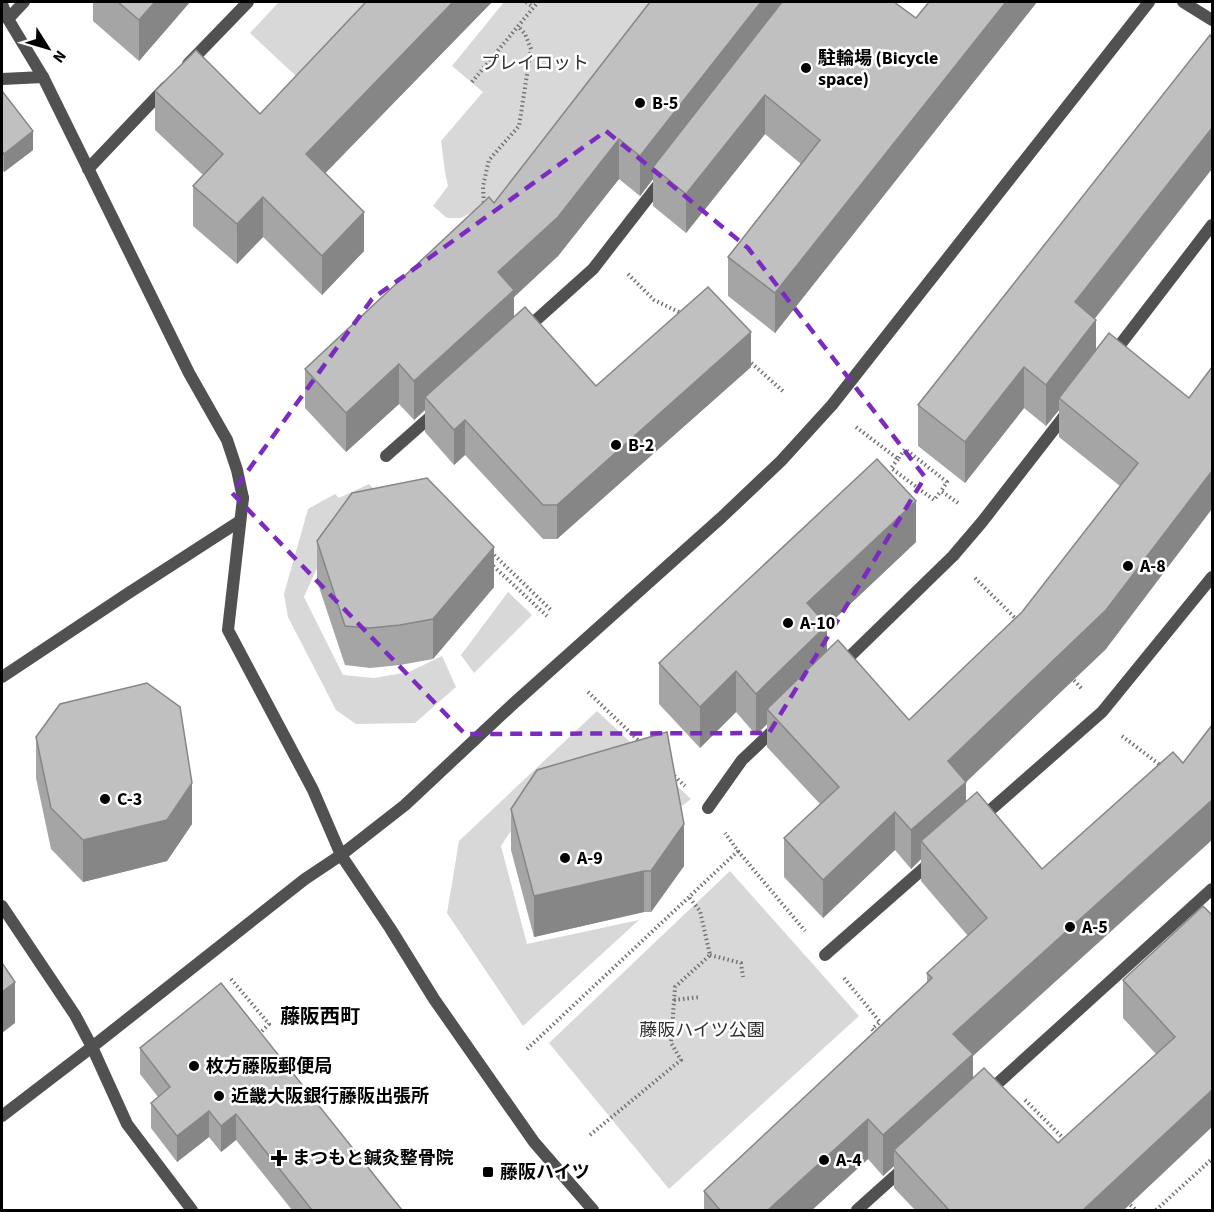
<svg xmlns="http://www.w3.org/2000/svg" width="1214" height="1212" font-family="'Source Sans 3','Noto Sans JP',sans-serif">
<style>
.green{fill:#d8d8d8}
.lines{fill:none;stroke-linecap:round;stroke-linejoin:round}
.path{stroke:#737373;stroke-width:4;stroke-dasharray:1.5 3;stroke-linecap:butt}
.service{stroke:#515151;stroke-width:12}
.minor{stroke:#515151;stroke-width:12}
.tertiary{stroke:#515151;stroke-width:12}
.wall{fill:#a5a5a5}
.shaded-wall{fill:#868686}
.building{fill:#c0c0c0;stroke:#868686;stroke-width:1.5}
.marked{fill:none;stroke:#7b2cbf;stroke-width:4.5;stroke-dasharray:12 8;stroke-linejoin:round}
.poi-dot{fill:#000;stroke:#fff;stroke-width:2}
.labels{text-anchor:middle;stroke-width:5;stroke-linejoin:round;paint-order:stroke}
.poi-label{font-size:18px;font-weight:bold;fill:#000;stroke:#fff;text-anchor:start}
.park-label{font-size:18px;fill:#2f2f2f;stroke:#fff}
.neighbourhood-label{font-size:20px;font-weight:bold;fill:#000;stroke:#fff}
</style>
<rect width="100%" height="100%" fill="#fff"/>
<g class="green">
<polygon points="279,2 371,2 297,77 250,33"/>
<polygon points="504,2 660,2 509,193 461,218 447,218 433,206 448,186 445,172 441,141 483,92 452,66"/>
<polygon points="369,484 374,489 316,570 304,597 343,675 374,678 409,672 442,656 456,687 415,723 356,724 336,710 288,617 284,594 308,509 335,494 339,498"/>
<polygon points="508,592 532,615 474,673 461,655"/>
<polygon points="597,711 691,799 682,806 638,775 530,802 501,846 527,944 639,920 523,1026 447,913 459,841"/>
<polygon points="730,871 859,1016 669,1189 549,1043"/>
</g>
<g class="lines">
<g class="path">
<polyline points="526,2 533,7"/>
<polyline points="472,82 538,2"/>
<polyline points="484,207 483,186 489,160 519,126 531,49 525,34 518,26"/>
<polyline points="628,274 654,300 681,313"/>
<polyline points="748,360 784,392"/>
<polyline points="856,427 898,459 905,449 947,482 941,491 958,503"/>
<polyline points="898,459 891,468 934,500 941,491"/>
<polyline points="491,552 552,611"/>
<polyline points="490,563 547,616"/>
<polyline points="975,578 1018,621"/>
<polyline points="1071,677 1082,689"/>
<polyline points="588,692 640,742"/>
<polyline points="1122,736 1164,768"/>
<polyline points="671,773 685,786"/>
<polyline points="738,851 805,931"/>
<polyline points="710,955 741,963 743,977"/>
<polyline points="844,978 880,1022 872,1029 876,1033"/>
<polyline points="231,979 269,1024 258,1035"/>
<polyline points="674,1000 700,997"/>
<polyline points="527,1049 738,851 725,833"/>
<polyline points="1025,1100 1066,1141"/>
<polyline points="590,1135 681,1060 671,1043 675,987 710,955 700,911 689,897"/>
<polyline points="1127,1202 1136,1210"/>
<polyline points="1156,1210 1212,1159"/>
</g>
<g class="service">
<polyline points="188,64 248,2"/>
<polyline points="88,169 166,87"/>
<polyline points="525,330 593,269 662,180"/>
<polyline points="1113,354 1212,225"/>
<polyline points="386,456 437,411"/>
<polyline points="841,665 953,556 982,522 1069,410"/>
<polyline points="708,808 742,760 779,725"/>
<polyline points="979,820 1102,712 1212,577"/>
<polyline points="825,955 932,861"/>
<polyline points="987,1093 1212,889"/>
<polyline points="857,1210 905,1167"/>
</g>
<g class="minor">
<polyline points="2,4 8,19 43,77 189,373 227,440 237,470 243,498"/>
<polyline points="8,19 24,2"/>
<polyline points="2,79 43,77"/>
<polyline points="2,677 127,594 240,521"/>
<polyline points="2,906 75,1015 92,1047 127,1124 192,1210"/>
</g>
<g class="tertiary">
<polyline points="1183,2 1212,20"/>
<polyline points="243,498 228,630 313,790 341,855 390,928 434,999 534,1142 593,1210"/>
<polyline points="2,1116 92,1047 305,879 341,855 405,805 513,704 722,517 781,461 832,405 1149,2"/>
</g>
</g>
<g class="wall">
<polygon points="93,2 190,2 139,61 93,21"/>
<polygon points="366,2 492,2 325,173 364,251 322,295 263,237 237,264 193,226 193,186 203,175 155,130 155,91 260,114"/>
<polygon points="650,2 916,18 929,2 1037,2 775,333 728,296 728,257 801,164 765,134 686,233 653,206 653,179 640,196 619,179 558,256 514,297 514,317 596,386 751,367 557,539 543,539 465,455 454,465 425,432 425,410 414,420 399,404 346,452 305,408 305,369 494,203"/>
<polygon points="2,91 33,150 4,172 2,169"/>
<polygon points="1095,318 1096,350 1189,398 1106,649 966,782 966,802 1042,869 973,1056 973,1079 1058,1143 1156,1054 1123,1018 1123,980 1212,915 1124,1210 915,1210 894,1188 894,1166 883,1176 868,1159 812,1210 704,1210 704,1191 927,982 927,973 968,936 921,881 921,859 911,869 895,850 823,918 784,877 784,838 820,804 767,747 767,724 756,735 736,712 700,748 659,704 659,663 916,542 827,626 827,651 909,720 1022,612 1120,486 1059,437 1059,410 1046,426 1024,408 965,483 918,446 918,405"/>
<polygon points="317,541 494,587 433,659 400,665 370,668 345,665 317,581"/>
<polygon points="36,737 192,824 167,861 83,882 51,849 36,778"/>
<polygon points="511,809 684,866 651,912 644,912 534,937 511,850"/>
<polygon points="140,1048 402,1210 292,1210 236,1140 221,1152 209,1137 177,1162 151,1128 151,1103 158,1097 140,1074"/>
</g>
<g class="shaded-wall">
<polygon points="155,2 190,2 139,61 139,20"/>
<polygon points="453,2 492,2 306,193 306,154"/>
<polygon points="761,2 792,2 653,167 653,179 640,196 640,156"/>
<polygon points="1006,2 1037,2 775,333 775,293"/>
<polygon points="765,95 765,134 686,233 686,194"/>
<polygon points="1212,128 1212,169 1075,344 1075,302"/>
<polygon points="33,131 33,150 4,172 4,154"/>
<polygon points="619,139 619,179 558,256 514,297 514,329 425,397 425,410 414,420 414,381 498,272"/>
<polygon points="263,197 263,237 237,264 237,224"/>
<polygon points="364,212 364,251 322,295 322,256"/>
<polygon points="1096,320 1096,361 1059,398 1059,410 1046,426 1046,385"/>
<polygon points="751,332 751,367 557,539 557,505"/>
<polygon points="399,364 399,404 346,452 346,413"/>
<polygon points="1024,367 1024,408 965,483 965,442"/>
<polygon points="465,420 465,455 454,465 454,430"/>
<polygon points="1212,471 1212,509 1106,649 965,783 966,782 966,820 921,841 921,859 911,869 911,830 948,761"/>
<polygon points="916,501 916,542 827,626 827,666 767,709 767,724 756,735 756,694 807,603"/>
<polygon points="494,547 494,587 433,659 433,619"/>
<polygon points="736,671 736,712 700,748 700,707"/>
<polygon points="192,783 192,824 167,861 83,882 83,840"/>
<polygon points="1212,800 1212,840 973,1056 973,1094 894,1150 894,1166 883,1176 883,1135 953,1034"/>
<polygon points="895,812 895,850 823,918 823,880"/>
<polygon points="684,824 684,866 651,912 651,871"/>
<polygon points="644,871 644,912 534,937 534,896"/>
<polygon points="15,982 15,1023 2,1033 2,992"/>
<polygon points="1212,1090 1212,1127 1124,1210 1083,1210"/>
<polygon points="209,1111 209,1137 177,1162 177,1136"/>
<polygon points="236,1114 236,1140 221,1152 221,1126"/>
<polygon points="868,1119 868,1159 812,1210 768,1210"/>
</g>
<g class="building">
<polygon points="118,2 155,2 139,20"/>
<polygon points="366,2 453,2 306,154 364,212 322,256 263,197 237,224 193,186 223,154 155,91 196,50 260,114"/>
<polygon points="650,2 761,2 640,156 619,139 558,217 498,272 514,290 414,381 399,364 346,413 305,369 489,197 494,203"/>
<polygon points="782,2 894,2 916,18 929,2 1006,2 775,293 728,257 820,140 765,95 686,194 653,167"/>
<polygon points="1210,35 1212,38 1212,128 1075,302 1096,320 1046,385 1024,367 965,442 918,405"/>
<polygon points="2,91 33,131 4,154 2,151"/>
<polygon points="708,287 751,332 557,505 543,505 465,420 454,430 425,397 525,307 596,386"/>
<polygon points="1109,333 1189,398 1212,367 1212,471 1106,610 948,761 966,782 911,830 895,812 823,880 784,838 839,787 767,709 838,640 909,720 1022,612 1138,463 1059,398"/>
<polygon points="877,459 916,501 807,603 827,625 756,694 736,671 700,707 659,663"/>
<polygon points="427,478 494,547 433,619 400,625 370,628 345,626 317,541 352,493"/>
<polygon points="147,683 180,707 192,783 167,820 83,840 51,808 36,737 60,704"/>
<polygon points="1212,725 1212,800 953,1034 973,1054 883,1135 868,1119 768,1210 720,1210 704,1191 932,978 927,973 987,918 921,841 977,792 1042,869 1173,752 1183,763"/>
<polygon points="667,732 684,824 651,871 644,871 534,896 511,809 537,770"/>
<polygon points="1203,906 1212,915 1212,1090 1083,1210 949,1210 894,1150 984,1068 1058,1143 1175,1037 1123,980"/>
<polygon points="2,963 15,982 2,992"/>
<polygon points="221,983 402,1210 312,1210 236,1114 221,1126 209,1111 177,1136 151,1103 170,1087 140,1048"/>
</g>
<path class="marked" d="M606,131L748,248L925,477L769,733L465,734L232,493L372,299Z"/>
<g class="poi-dot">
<circle cx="806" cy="68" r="6"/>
<circle cx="640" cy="103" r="6"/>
<circle cx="616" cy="445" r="6"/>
<circle cx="1128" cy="566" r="6"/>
<circle cx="788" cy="623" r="6"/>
<circle cx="105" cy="799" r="6"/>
<circle cx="565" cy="858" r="6"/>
<circle cx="1070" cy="927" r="6"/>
<circle cx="194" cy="1066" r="6"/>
<circle cx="219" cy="1096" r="6"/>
<path d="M276 1149h6v6h6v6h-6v6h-6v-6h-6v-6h6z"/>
<circle cx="824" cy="1160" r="6"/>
<rect x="482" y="1166" width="12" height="12" rx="3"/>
</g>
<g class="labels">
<g class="poi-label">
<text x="818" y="64">駐輪場 (Bicycle<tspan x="818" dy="21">space)</tspan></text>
<text x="652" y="109">B-5</text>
<text x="628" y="451">B-2</text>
<text x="1140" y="572">A-8</text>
<text x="800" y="629">A-10</text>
<text x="117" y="805">C-3</text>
<text x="577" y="864">A-9</text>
<text x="1082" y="933">A-5</text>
<text x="206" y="1072">枚方藤阪郵便局</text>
<text x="231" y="1102">近畿大阪銀行藤阪出張所</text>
<text x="292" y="1164">まつもと鍼灸整骨院</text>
<text x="836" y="1166">A-4</text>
<text x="500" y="1178">藤阪ハイツ</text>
</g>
<g class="park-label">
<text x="535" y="69">プレイロット</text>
<text x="702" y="1036">藤阪ハイツ公園</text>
</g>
<g class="neighbourhood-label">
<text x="320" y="1023">藤阪西町</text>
</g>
</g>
<rect width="1214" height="1212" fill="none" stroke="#000000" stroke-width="6"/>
<g transform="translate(48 48) rotate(127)" stroke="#ffffff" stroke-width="4.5" paint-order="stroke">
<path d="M0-4.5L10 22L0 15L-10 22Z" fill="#000000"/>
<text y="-9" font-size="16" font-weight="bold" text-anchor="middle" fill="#000000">N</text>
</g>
</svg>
